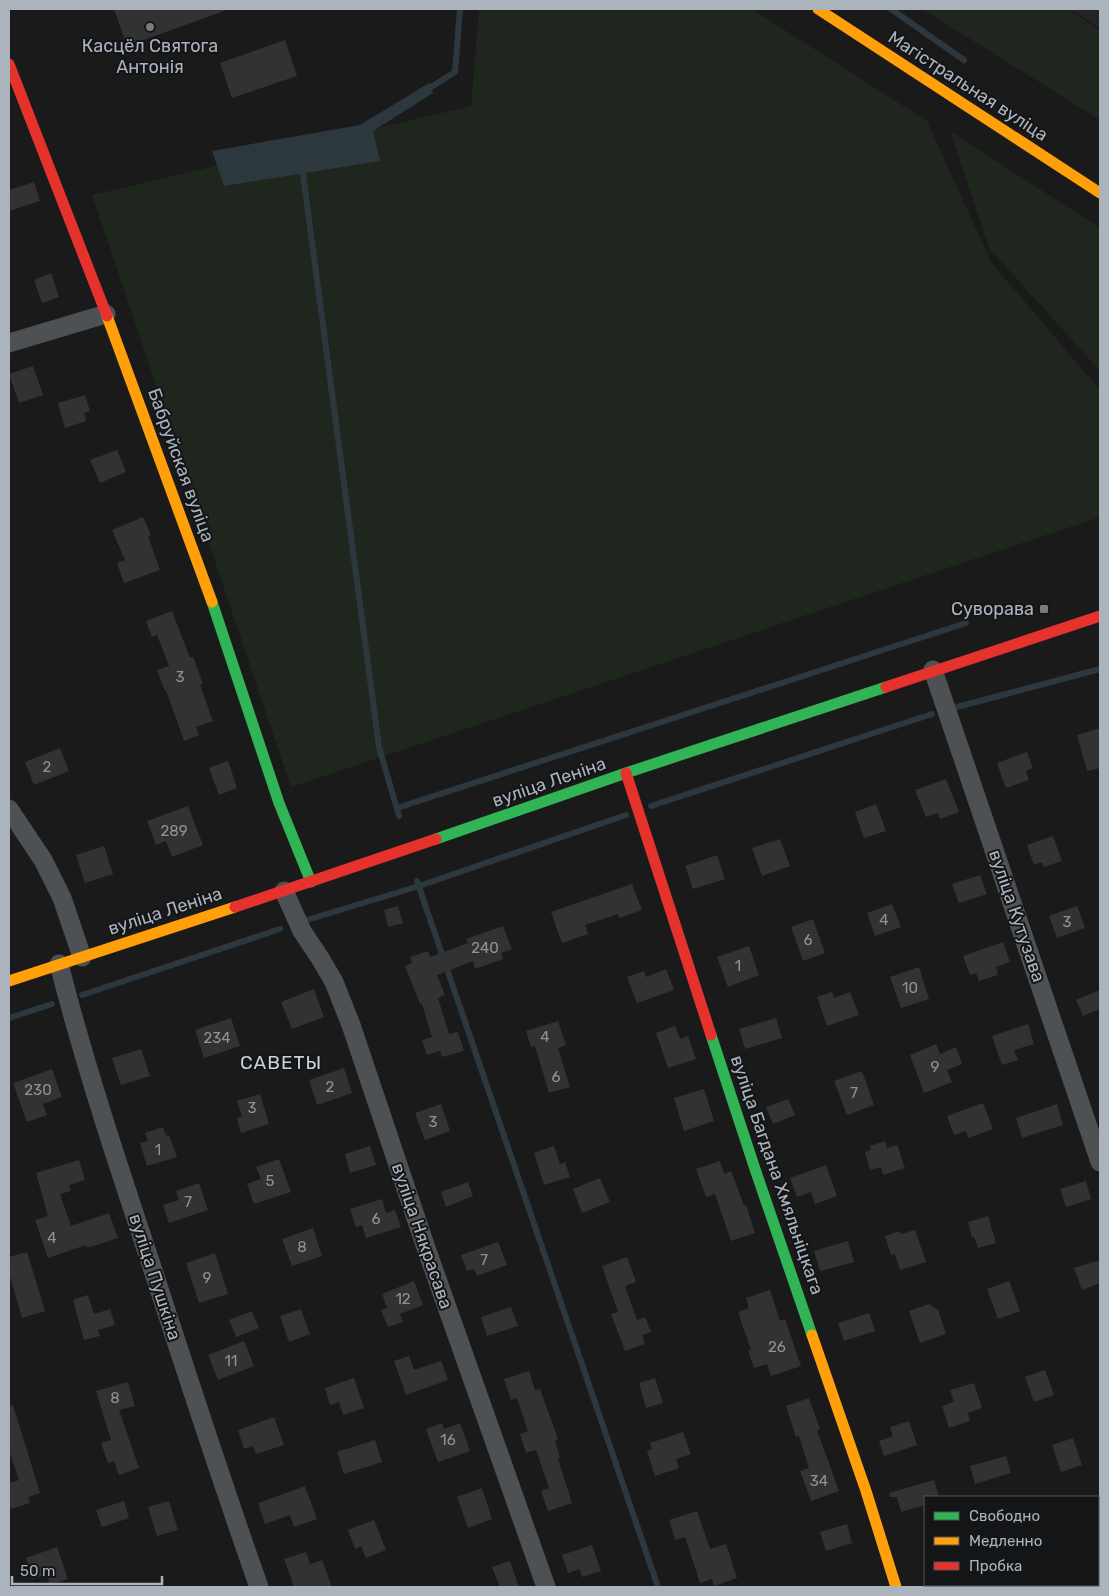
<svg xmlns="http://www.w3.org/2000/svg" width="1109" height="1596" font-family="Rubik,sans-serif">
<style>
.built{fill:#242427}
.green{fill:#1e261e}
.water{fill:#2c383e}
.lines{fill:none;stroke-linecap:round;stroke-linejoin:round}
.stream{stroke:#2c383e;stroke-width:6}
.building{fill:#323233}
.street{stroke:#4e5154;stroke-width:19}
.fast{stroke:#30b455;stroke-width:11}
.slow{stroke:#ff9f0a;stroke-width:11}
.jam{stroke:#e5322d;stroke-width:11}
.poi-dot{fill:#787d84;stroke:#141517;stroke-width:2}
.labels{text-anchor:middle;stroke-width:4;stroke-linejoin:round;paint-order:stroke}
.number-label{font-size:15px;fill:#8d939a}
.poi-label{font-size:18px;fill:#abb3bd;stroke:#141517}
.street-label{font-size:18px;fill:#abb3bd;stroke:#141517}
.neighbourhood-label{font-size:19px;letter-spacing:1px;fill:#ccd1d8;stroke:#141517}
</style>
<rect width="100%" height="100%" fill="#1a1a1b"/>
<polygon class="built" points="1070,9 1100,9 1100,28 1076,13"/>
<g class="green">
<polygon points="479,9 752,9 927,121 991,262 1100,390 1100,517 291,787 92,195 471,106"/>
<polygon points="922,9 1068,9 1100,30 1100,120"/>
<polygon points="950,131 1100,228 1100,371 989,248"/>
</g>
<polygon class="water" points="429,83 433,93 373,131 380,161 224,186 212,151 360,125"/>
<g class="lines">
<g class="stream">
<polyline points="891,9 964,60"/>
<polyline points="423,92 455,72 460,9"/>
<polyline points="302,167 379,747 399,816"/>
<polyline points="957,707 1100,669"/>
<polyline points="651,806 932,714"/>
<polyline points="397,808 966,623"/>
<polyline points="417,881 658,1587"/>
<polyline points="307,920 419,886 626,815"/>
<polyline points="82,995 280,929"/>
<polyline points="9,1018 52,1004"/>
</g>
</g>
<g class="building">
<polygon points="114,9 224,9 224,11 127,46"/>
<polygon points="285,40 297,76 232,98 220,63"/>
<polygon points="34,182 40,201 9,211 9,190"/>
<polygon points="51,273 59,297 42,303 34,280"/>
<polygon points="33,366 43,395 19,403 9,374"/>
<polygon points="85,395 90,411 84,413 86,421 65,428 58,403"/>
<polygon points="117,450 126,472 100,483 90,460"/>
<polygon points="143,517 151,535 148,536 160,570 124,583 117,563 125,560 112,530"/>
<polygon points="172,611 190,658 193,657 203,684 200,685 213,721 196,727 199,735 184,741 166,690 165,691 157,670 169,666 157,635 152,637 146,621"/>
<polygon points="1100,728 1100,768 1087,771 1077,735"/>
<polygon points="60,748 69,771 34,785 25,762"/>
<polygon points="1027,752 1033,768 1026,771 1029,780 1006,788 997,763"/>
<polygon points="228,761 237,788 219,795 209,768"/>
<polygon points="946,779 959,812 940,819 938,813 926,817 915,790"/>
<polygon points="876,804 886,831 864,838 855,812"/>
<polygon points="188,806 203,845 172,857 166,841 156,845 147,821"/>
<polygon points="1053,836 1062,861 1044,867 1042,862 1034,865 1027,845"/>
<polygon points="780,839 790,866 762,876 752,848"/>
<polygon points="104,846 113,874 85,883 76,855"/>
<polygon points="717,855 725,879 693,889 685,866"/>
<polygon points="980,875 987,894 959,903 952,884"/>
<polygon points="632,884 642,910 619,918 618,914 585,925 588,934 562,943 551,912"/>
<polygon points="892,904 901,927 875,936 867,913"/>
<polygon points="398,906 403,923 388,927 384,910"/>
<polygon points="1077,906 1085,928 1057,938 1049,916"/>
<polygon points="813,919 825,953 803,961 791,927"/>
<polygon points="503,926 512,949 501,953 503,959 475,969 473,961 437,975 445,995 438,998 449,1034 458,1032 464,1051 442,1057 440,1051 427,1055 422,1040 432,1037 422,1004 420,1004 405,966 412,963 410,957 428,951 430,957 468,943 466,939"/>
<polygon points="1003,942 1010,962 996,967 998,975 979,981 976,973 970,975 963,956"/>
<polygon points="749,946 759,975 728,987 717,957"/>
<polygon points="919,967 929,999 901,1008 890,977"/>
<polygon points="666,969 674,990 637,1003 627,977 644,971 646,977"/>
<polygon points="314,989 324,1017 292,1029 281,1002"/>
<polygon points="1100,990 1100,1009 1083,1016 1076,1000"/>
<polygon points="832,992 834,998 850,992 859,1015 827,1026 817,997"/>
<polygon points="231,1018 240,1046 204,1058 195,1030"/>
<polygon points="776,1018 782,1038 745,1049 739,1029"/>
<polygon points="558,1021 566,1045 558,1048 570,1087 549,1093 535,1046 531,1047 526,1031"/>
<polygon points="1028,1024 1034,1044 1014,1050 1018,1060 1002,1065 992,1036"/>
<polygon points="675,1026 680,1039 688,1036 696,1059 668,1068 656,1033"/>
<polygon points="936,1044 940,1054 956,1047 962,1064 947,1070 952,1082 924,1093 910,1055"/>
<polygon points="141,1049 150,1076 121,1085 112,1058"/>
<polygon points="344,1068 352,1093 317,1105 309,1080"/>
<polygon points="52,1069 62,1097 43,1104 47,1115 27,1122 13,1083"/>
<polygon points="862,1071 874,1105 847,1115 834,1081"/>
<polygon points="704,1089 714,1121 684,1131 674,1098"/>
<polygon points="260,1094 269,1124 241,1133 237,1118 242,1116 237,1101"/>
<polygon points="788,1099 795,1115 773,1124 766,1107"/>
<polygon points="983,1103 993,1129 968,1138 966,1131 954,1135 947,1116"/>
<polygon points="441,1104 450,1131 425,1140 415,1113"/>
<polygon points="1057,1104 1063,1125 1022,1138 1016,1118"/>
<polygon points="163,1127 166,1136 169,1135 177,1157 147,1166 140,1143 148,1141 145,1133"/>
<polygon points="885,1141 887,1148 897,1145 905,1168 883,1175 881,1167 870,1170 865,1152 871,1150 870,1146"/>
<polygon points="370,1146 376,1165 350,1173 345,1154"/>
<polygon points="554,1146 560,1164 565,1162 570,1177 544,1185 534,1153"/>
<polygon points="279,1159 291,1192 254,1204 247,1184 261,1179 256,1167"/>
<polygon points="79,1160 85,1180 69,1185 71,1191 60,1194 71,1226 109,1213 118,1238 87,1248 86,1245 48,1258 35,1220 48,1216 36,1173"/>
<polygon points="720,1161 724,1174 731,1171 744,1205 746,1205 755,1233 731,1241 715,1194 706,1197 696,1169"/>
<polygon points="826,1165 837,1196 815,1204 811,1192 797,1197 790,1178"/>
<polygon points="600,1178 610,1202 582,1213 573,1189"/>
<polygon points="1086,1181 1091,1199 1066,1207 1060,1189"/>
<polygon points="468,1182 473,1196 446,1207 441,1192"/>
<polygon points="199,1183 208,1210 169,1223 163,1205 179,1200 176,1191"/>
<polygon points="382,1199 386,1213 395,1210 401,1227 366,1238 362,1225 356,1227 350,1209"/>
<polygon points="988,1216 996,1243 978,1248 974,1237 972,1237 968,1222"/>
<polygon points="313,1228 322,1256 292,1266 282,1239"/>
<polygon points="915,1230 926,1262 900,1270 895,1254 891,1255 885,1236 900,1231 901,1234"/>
<polygon points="848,1241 854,1262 820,1271 814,1251"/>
<polygon points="498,1242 507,1265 477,1276 474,1269 467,1271 461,1255"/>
<polygon points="27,1252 45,1311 22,1318 9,1273 9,1257"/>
<polygon points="215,1253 228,1294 199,1303 186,1263"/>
<polygon points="627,1257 636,1282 625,1286 637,1320 645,1317 651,1332 642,1335 645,1344 625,1351 611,1314 618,1312 602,1266"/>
<polygon points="1100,1260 1100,1283 1082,1290 1074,1268"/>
<polygon points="414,1281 423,1305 400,1314 403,1322 388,1327 381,1310 387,1308 382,1294"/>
<polygon points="1009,1281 1020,1311 998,1319 987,1289"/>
<polygon points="770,1290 780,1321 785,1319 801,1366 771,1376 767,1364 754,1368 748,1350 751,1350 738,1312 749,1308 746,1298"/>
<polygon points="88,1295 94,1314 110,1309 115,1325 98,1330 100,1336 84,1340 73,1300"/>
<polygon points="929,1304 938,1310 946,1334 920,1343 909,1311"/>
<polygon points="511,1307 518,1326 487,1336 481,1317"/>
<polygon points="301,1309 310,1334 289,1342 280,1316"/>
<polygon points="252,1311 259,1328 236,1337 229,1320"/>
<polygon points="869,1313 875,1331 844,1341 838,1323"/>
<polygon points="244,1341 254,1366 218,1380 208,1355"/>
<polygon points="409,1356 414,1370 441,1361 448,1380 406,1395 394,1361"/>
<polygon points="1045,1370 1054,1395 1034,1402 1025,1377"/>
<polygon points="529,1371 535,1390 540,1389 558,1439 555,1441 560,1458 558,1459 572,1503 548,1511 541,1491 549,1488 536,1450 526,1453 520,1434 528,1431 517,1398 511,1400 504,1379"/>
<polygon points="354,1378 364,1408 343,1415 339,1402 330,1405 325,1388"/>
<polygon points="655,1378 663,1403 646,1408 639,1383"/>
<polygon points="128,1382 135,1406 119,1410 139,1468 119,1475 114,1461 108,1463 101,1443 111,1440 96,1391"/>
<polygon points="974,1383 982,1408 968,1413 970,1421 949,1428 942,1406 954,1402 950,1390"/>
<polygon points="809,1398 820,1429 817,1430 839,1491 811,1501 800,1471 809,1468 799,1436 796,1437 786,1406"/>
<polygon points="13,1405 40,1493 28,1497 30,1503 11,1509 9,1501 9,1483 19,1480 9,1450 9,1406"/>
<polygon points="274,1417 284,1445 256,1454 253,1446 244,1449 238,1430"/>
<polygon points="909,1421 917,1445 884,1456 879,1441 893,1436 890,1427"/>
<polygon points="442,1423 444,1429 460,1423 470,1451 438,1462 426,1429"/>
<polygon points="683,1432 691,1454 676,1459 679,1468 655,1476 647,1451 652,1449 650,1443"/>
<polygon points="1073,1438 1082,1465 1061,1472 1052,1445"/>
<polygon points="375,1440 382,1462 344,1474 337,1452"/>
<polygon points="1006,1456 1011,1473 975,1484 970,1466"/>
<polygon points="934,1480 939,1497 925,1497 925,1505 901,1512 897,1497 890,1497 889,1493"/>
<polygon points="305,1486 317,1519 294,1527 290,1515 265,1524 258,1503"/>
<polygon points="482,1488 492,1519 468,1528 457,1497"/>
<polygon points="124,1501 129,1518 102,1527 96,1510"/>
<polygon points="169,1501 178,1530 157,1536 148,1507"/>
<polygon points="697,1511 710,1549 726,1544 737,1578 714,1586 712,1579 700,1583 685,1537 675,1540 669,1520"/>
<polygon points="374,1520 386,1550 366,1558 361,1546 355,1549 348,1530"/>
<polygon points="847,1524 852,1543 826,1551 820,1532"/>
<polygon points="592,1545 601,1571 582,1577 580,1569 568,1573 562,1555"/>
<polygon points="57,1547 68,1579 50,1585 47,1574 32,1579 26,1558"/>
<polygon points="306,1552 310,1564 322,1560 332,1587 294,1587 284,1559"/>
<polygon points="510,1561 519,1587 500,1587 492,1567"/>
</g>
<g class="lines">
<g class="street">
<polyline points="9,343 106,314"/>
<polyline points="933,670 1100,1162"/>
<polyline points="9,809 43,860 62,898 82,957"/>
<polyline points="284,891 302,931 320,958 334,982 351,1025 425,1245 546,1587"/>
<path d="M59,964C85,1066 118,1165 151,1264C186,1372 221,1480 259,1587"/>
</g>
<g class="fast">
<polyline points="212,602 279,803 311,882"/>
<polyline points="436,839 626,773 886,687"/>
<polyline points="711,1035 755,1169 812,1335"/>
</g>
<g class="slow">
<polyline points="818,9 1100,193"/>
<polyline points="107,316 212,602"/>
<polyline points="9,981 235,907"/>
<polyline points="812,1335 866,1491 896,1587"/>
</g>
<g class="jam">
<polyline points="9,64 107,316"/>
<polyline points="886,687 1100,616"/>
<polyline points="626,773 711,1035"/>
<polyline points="235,907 436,839"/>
</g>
</g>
<g class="poi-dot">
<circle cx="150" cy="27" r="5"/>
<rect x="1039" y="604" width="10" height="10" rx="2.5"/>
</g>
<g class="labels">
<g class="number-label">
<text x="180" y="682">3</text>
<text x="47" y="772">2</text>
<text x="174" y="836">289</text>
<text x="884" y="925">4</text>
<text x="1067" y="927">3</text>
<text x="808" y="945">6</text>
<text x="485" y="953">240</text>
<text x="738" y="971">1</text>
<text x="910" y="993">10</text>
<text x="545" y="1042">4</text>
<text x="217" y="1043">234</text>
<text x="935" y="1072">9</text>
<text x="556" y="1082">6</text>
<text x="330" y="1092">2</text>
<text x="38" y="1095">230</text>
<text x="854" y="1098">7</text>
<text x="252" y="1113">3</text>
<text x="433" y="1127">3</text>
<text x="158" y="1155">1</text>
<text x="270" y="1186">5</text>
<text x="188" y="1207">7</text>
<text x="376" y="1224">6</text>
<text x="52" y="1243">4</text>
<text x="302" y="1252">8</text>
<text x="484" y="1265">7</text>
<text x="207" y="1283">9</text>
<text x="403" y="1304">12</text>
<text x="777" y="1352">26</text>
<text x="231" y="1366">11</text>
<text x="115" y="1403">8</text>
<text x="448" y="1445">16</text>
<text x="819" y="1486">34</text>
</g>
<g class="poi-label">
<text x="150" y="52">Касцёл Святога<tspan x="150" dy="21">Антонія</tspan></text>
<text x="1034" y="615" text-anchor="end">Суворава</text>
</g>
<g class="street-label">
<text transform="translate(968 86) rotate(33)" y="6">Магістральная вуліца</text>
<text transform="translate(181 465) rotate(70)" y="6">Бабруйская вуліца</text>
<text transform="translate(549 782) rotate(-19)" y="6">вуліца Леніна</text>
<text transform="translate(165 911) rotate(-18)" y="6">вуліца Леніна</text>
<text transform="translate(1017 916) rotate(71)" y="6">вуліца Кутузава</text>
<text transform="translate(777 1175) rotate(71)" y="6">вуліца Багдана Хмяльніцкага</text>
<text transform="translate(422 1236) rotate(71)" y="6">вуліца Някрасава</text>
<text transform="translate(155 1277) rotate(72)" y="6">вуліца Пушкіна</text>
</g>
<g class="neighbourhood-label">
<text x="281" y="1069">САВЕТЫ</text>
</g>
</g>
<rect width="1109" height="1596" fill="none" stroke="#abb3bd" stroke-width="20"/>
<rect x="924" y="1496" width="175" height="90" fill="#141517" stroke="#505459"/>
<rect x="934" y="1512" width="25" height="8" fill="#30b455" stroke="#505459"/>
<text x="969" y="1521" font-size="15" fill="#abb3bd">Свободно</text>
<rect x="934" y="1537" width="25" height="8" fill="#ff9f0a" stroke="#505459"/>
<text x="969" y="1546" font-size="15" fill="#abb3bd">Медленно</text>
<rect x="934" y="1562" width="25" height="8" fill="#e5322d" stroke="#505459"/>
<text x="969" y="1571" font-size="15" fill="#abb3bd">Пробка</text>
<path d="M12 1576v8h150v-8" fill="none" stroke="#abb3bd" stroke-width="2.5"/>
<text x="20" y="1576" font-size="15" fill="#abb3bd" stroke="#141517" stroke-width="4" paint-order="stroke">50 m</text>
</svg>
